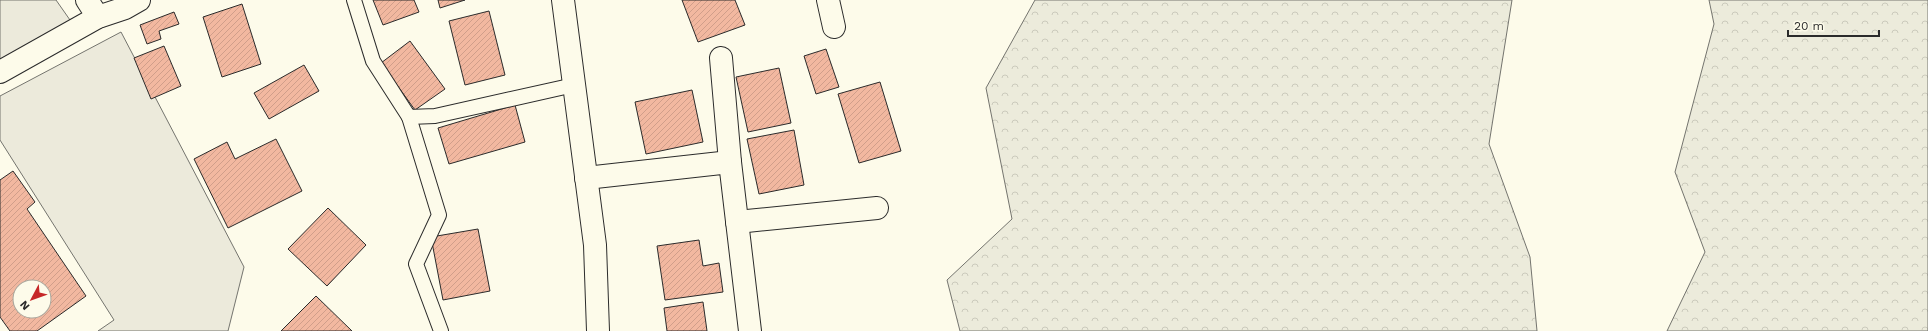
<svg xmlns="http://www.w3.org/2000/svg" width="1928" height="331" font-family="'Work Sans',sans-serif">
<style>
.forest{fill:url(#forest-crowns);stroke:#74746e}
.parking{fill:#eceadb;stroke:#74746e}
.building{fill:url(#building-hatch);stroke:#2b2b2b;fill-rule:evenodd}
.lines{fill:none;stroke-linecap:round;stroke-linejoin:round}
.service-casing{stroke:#2b2b2b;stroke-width:16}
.minor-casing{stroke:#2b2b2b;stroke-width:24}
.tertiary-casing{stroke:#2b2b2b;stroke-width:24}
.service{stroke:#fdfbea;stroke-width:14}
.minor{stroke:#fdfbea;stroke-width:22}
.tertiary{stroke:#fdfbea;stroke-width:22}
</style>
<defs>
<pattern id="forest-crowns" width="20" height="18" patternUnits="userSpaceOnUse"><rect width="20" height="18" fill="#ecebdb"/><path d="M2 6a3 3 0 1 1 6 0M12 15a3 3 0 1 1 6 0" fill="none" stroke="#cbcabc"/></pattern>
<pattern id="building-hatch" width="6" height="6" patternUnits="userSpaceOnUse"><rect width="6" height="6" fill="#f2b8a0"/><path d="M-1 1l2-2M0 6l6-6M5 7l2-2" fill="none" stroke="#d09e8a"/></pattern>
</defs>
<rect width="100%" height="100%" fill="#fdfbea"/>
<g class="forest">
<polygon points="1035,0 1512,0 1489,144 1530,257 1537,331 960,331 947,280 1012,219 986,88"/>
<polygon points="1709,0 1928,0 1928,331 1667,331 1705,252 1675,172 1714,24"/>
</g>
<g class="parking">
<polygon points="0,0 56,0 70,20 0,64"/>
<polygon points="121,32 244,267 228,331 98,331 114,320 0,140 0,96"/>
</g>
<g class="building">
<polygon points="373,0 414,0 419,12 383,25"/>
<polygon points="438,0 465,0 440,8"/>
<polygon points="682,0 735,0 745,25 698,42"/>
<polygon points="242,4 261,64 222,77 203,17"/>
<polygon points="489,11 505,75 465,85 449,21"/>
<polygon points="174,12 179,24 159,31 161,39 147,44 140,25"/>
<polygon points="410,41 445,89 415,110 381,63"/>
<polygon points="164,46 181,86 151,99 134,58"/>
<polygon points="826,49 839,87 816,94 804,56"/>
<polygon points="304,65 319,91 269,119 254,93"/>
<polygon points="779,68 791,123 748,132 736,77"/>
<polygon points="880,82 901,151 859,163 838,94"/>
<polygon points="692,90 703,142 646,154 635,102"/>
<polygon points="515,105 525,142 449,164 438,128"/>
<polygon points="794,130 804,185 759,194 747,139"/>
<polygon points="276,139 302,191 228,228 194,159 227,142 235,159"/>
<path d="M13,171L35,202L27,209L86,296L37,331H10L0,317V180ZM20,287H44V311H20Z"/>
<polygon points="328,208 366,245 327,286 288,249"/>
<polygon points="478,229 490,291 443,300 431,237"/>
<polygon points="699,240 703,266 719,263 723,292 665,300 657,246"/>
<polygon points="316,296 352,331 281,331"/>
<polygon points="703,302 707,331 667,331 664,308"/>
</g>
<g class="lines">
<defs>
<g id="service">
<polyline points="354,0 373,61 409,117 435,116 574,85"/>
<polyline points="409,117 439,215 416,264 441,331"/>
</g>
<g id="minor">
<polyline points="87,0 98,17"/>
<polyline points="828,0 834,27"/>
<polyline points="721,58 730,162"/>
<polyline points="0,72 98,17 125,8 139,0"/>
<polyline points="586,178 730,162 750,331"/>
<polyline points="737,222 877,208"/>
</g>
<polyline id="tertiary" points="563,0 595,245 598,331"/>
</defs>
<use href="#service" class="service-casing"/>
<use href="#minor" class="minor-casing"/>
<use href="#tertiary" class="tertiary-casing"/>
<use href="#service" class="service"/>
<use href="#minor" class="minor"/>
<use href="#tertiary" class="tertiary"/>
</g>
<g transform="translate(32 299) rotate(229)"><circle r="19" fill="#fdfbea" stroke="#a9a89e"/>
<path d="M0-3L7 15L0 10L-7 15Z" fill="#c62828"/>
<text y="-6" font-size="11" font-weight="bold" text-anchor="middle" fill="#2b2b2b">N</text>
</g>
<path d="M1788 30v6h91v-6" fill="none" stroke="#2b2b2b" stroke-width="2"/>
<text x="1794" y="30" font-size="12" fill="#2b2b2b" stroke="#fdfbea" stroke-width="3" paint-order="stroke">20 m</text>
</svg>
